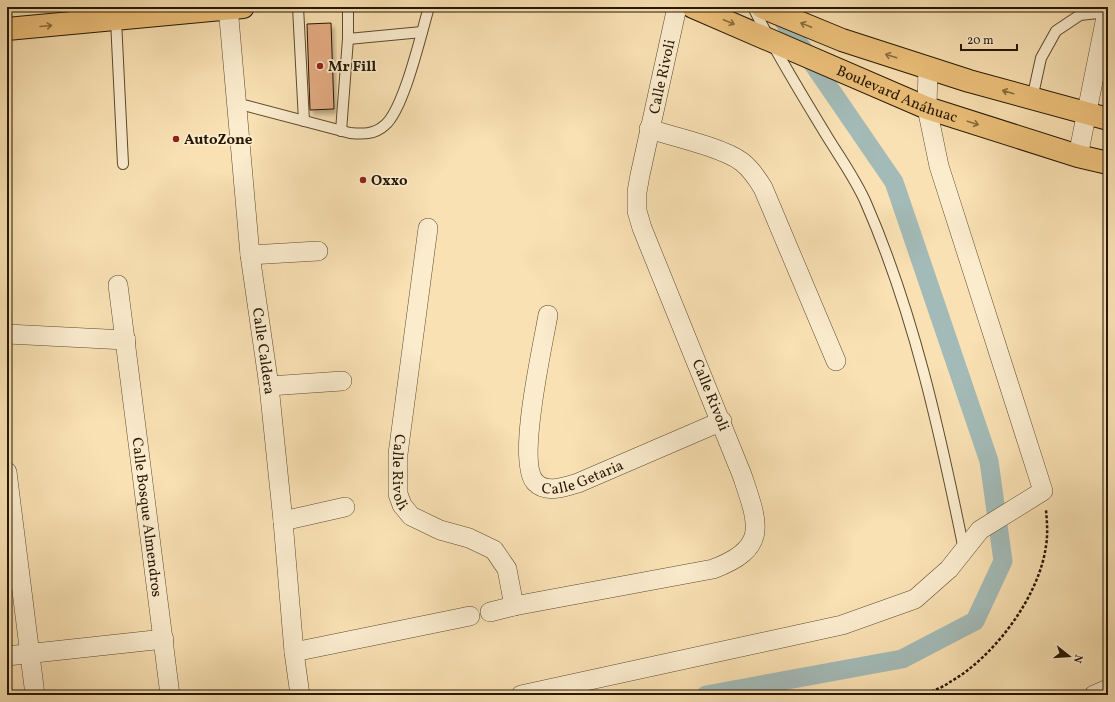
<svg xmlns="http://www.w3.org/2000/svg" width="1115" height="702" font-family="Vollkorn,serif">
<style>
.lines{fill:none;stroke-linecap:round;stroke-linejoin:round}
.canal{stroke:#a3bbb8;stroke-width:19}
.building{fill:#e5ac83;stroke:#261702;filter:url(#shadow)}
.lane-casing{stroke:#5b4a2e;stroke-width:12}
.street-casing{stroke:#5b4a2e;stroke-width:20}
.primary-casing{stroke:#261702;stroke-width:24}
.path{stroke:#261702;stroke-width:2.5;stroke-dasharray:3 2;stroke-linecap:butt}
.lane{stroke:#fbecce;stroke-width:10}
.street{stroke:#fbecce;stroke-width:19}
.primary{stroke:#ecc07a;stroke-width:22}
.oneway{stroke:#896c3e}
.poi-dot{fill:#8f2418;stroke:#fbecce;stroke-width:1.5}
.labels{text-anchor:middle;stroke-width:3.5;stroke-linejoin:round;paint-order:stroke}
.poi-label{font-size:15px;font-weight:bold;fill:#261702;stroke:#fbecce;text-anchor:start}
.street-label{font-size:15px;fill:#261702;stroke:#fbecce}
</style>
<defs>
<filter id="shadow"><feDropShadow dx="2.5" dy="4.5" stdDeviation="2" flood-color="#0004"/></filter>
</defs>
<rect width="100%" height="100%" fill="#f9e1b3"/>
<filter id="stains"><feTurbulence type="fractalNoise" baseFrequency=".005" numOctaves="4"/><feColorMatrix values="0 0 0 0 .2 0 0 0 0 .09 0 0 0 0 .02 0 0 0 .5 -.17"/></filter>
<radialGradient id="worn" r=".72"><stop offset=".6" stop-color="#630" stop-opacity="0"/><stop offset="1" stop-color="#630" stop-opacity=".3"/></radialGradient>
<g class="lines">
<polyline class="canal" points="706,695 902,659 975,621 1003,561 989,461 894,182 776,10"/>
</g>
<polygon class="building" points="331,23 334,109 310,110 307,24"/>
<g class="lines">
<defs>
<g id="lane">
<polyline points="298,7 304,121"/>
<path d="M753,7C775,52 802,95 828,138C841,159 856,180 866,203C914,313 940,433 964,550"/>
<polyline points="116,20 123,164"/>
<polyline points="348,39 422,32"/>
<polyline points="1032,99 1041,58 1056,31 1080,15 1107,12"/>
<path d="M236,103L350,133C362,134 374,135 385,125C404,109 421,34 429,7"/>
<polyline points="341,131 348,39 348,7"/>
</g>
<g id="street">
<path id="s1" d="M228,7L250,255L269,386L283,521L294,652L300,695"/>
<path d="M649,129C672,136 724,148 742,162C751,169 757,178 763,188L836,361"/>
<polyline points="1078,156 1108,7"/>
<path id="s2" d="M428,228L398,454V494L402,505L411,516L440,530L469,538L494,550L507,569L514,606"/>
<polyline points="250,255 318,251"/>
<path id="s3" d="M118,285L170,695"/>
<path id="s4" d="M548,315C543,345 516,461 535,482C546,494 565,487 578,483L722,421"/>
<polyline points="7,334 126,340"/>
<polyline points="269,386 342,381"/>
<polyline points="7,472 35,695"/>
<polyline points="283,521 345,507"/>
<path id="s5" d="M490,612L514,606L713,569C770,548 758,523 742,475L642,228L637,211V192L640,175L677,7"/>
<polyline points="294,652 470,616"/>
<polyline points="7,656 164,639"/>
<polyline points="521,695 842,625 915,599 949,569 980,530 1043,491 939,166 927,108 928,68"/>
<polyline points="1094,695 1108,689"/>
</g>
<g id="primary">
<path id="s6" d="M693,7L927,108L1078,156L1108,163"/>
<polyline points="762,7 842,40 969,81 1108,119"/>
<polyline points="7,29 243,7"/>
</g>
</defs>
<use href="#lane" class="lane-casing"/>
<use href="#street" class="street-casing"/>
<use href="#primary" class="primary-casing"/>
<path class="path" d="M922,695C932,691 942,688 950,682C994,657 1039,597 1046,546C1048,534 1047,522 1046,510"/>
<use href="#lane" class="lane"/>
<use href="#street" class="street"/>
<use href="#primary" class="primary"/>
</g>
<defs><path id="oneway-shaft" d="M-6 0H5M1.5-3L5.5 0L1.5 3" fill="none" stroke-width="1.6" stroke-linecap="round" stroke-linejoin="round"/></defs>
<g class="oneway">
<use href="#oneway-shaft" transform="translate(729 22) rotate(23)"/>
<use href="#oneway-shaft" transform="translate(806 25) rotate(-158)"/>
<use href="#oneway-shaft" transform="translate(46 26) rotate(-5)"/>
<use href="#oneway-shaft" transform="translate(891 56) rotate(-162)"/>
<use href="#oneway-shaft" transform="translate(1008 92) rotate(-164)"/>
<use href="#oneway-shaft" transform="translate(973 123) rotate(18)"/>
</g>
<g class="poi-dot">
<circle cx="320" cy="66" r="4"/>
<circle cx="176" cy="139" r="4"/>
<circle cx="363" cy="180" r="4"/>
</g>
<g class="labels">
<g class="poi-label">
<text x="328" y="71">Mr Fill</text>
<text x="184" y="144">AutoZone</text>
<text x="371" y="185">Oxxo</text>
</g>
<g class="street-label">
<text dy="5" stroke="none"><textPath href="#s5" startOffset="766">Calle Rivoli</textPath></text>
<text dy="5" stroke="none"><textPath href="#s6" startOffset="222">Boulevard Anáhuac</textPath></text>
<text dy="5" stroke="none"><textPath href="#s1" startOffset="346">Calle Caldera</textPath></text>
<text transform="translate(711 395) rotate(68)" y="5">Calle Rivoli</text>
<text dy="5" stroke="none"><textPath href="#s2" startOffset="246">Calle Rivoli</textPath></text>
<text dy="5" stroke="none"><textPath href="#s4" startOffset="221">Calle Getaria</textPath></text>
<text dy="5" stroke="none"><textPath href="#s3" startOffset="234">Calle Bosque Almendros</textPath></text>
</g>
</g>
<rect width="1115" height="702" fill="none" stroke="#f9e1b3" stroke-width="24"/>
<rect x="8" y="8" width="1099" height="686" fill="none" stroke="#261702" stroke-width="2"/>
<rect x="12" y="12" width="1091" height="678" fill="none" stroke="#261702"/>
<g transform="translate(1069 656) rotate(107)" stroke="#fbecce" stroke-width="3" paint-order="stroke">
<path d="M0-3L7 15L0 10L-7 15Z" fill="#261702"/>
<text y="-6" font-size="11" font-weight="bold" text-anchor="middle" fill="#261702">N</text>
</g>
<path d="M961 44v6h56v-6" fill="none" stroke="#261702" stroke-width="2"/>
<text x="967" y="44" font-size="12" fill="#261702" stroke="#fbecce" stroke-width="3" paint-order="stroke">20 m</text>
<rect width="100%" height="100%" filter="url(#stains)"/>
<rect width="100%" height="100%" fill="url(#worn)"/>
</svg>
